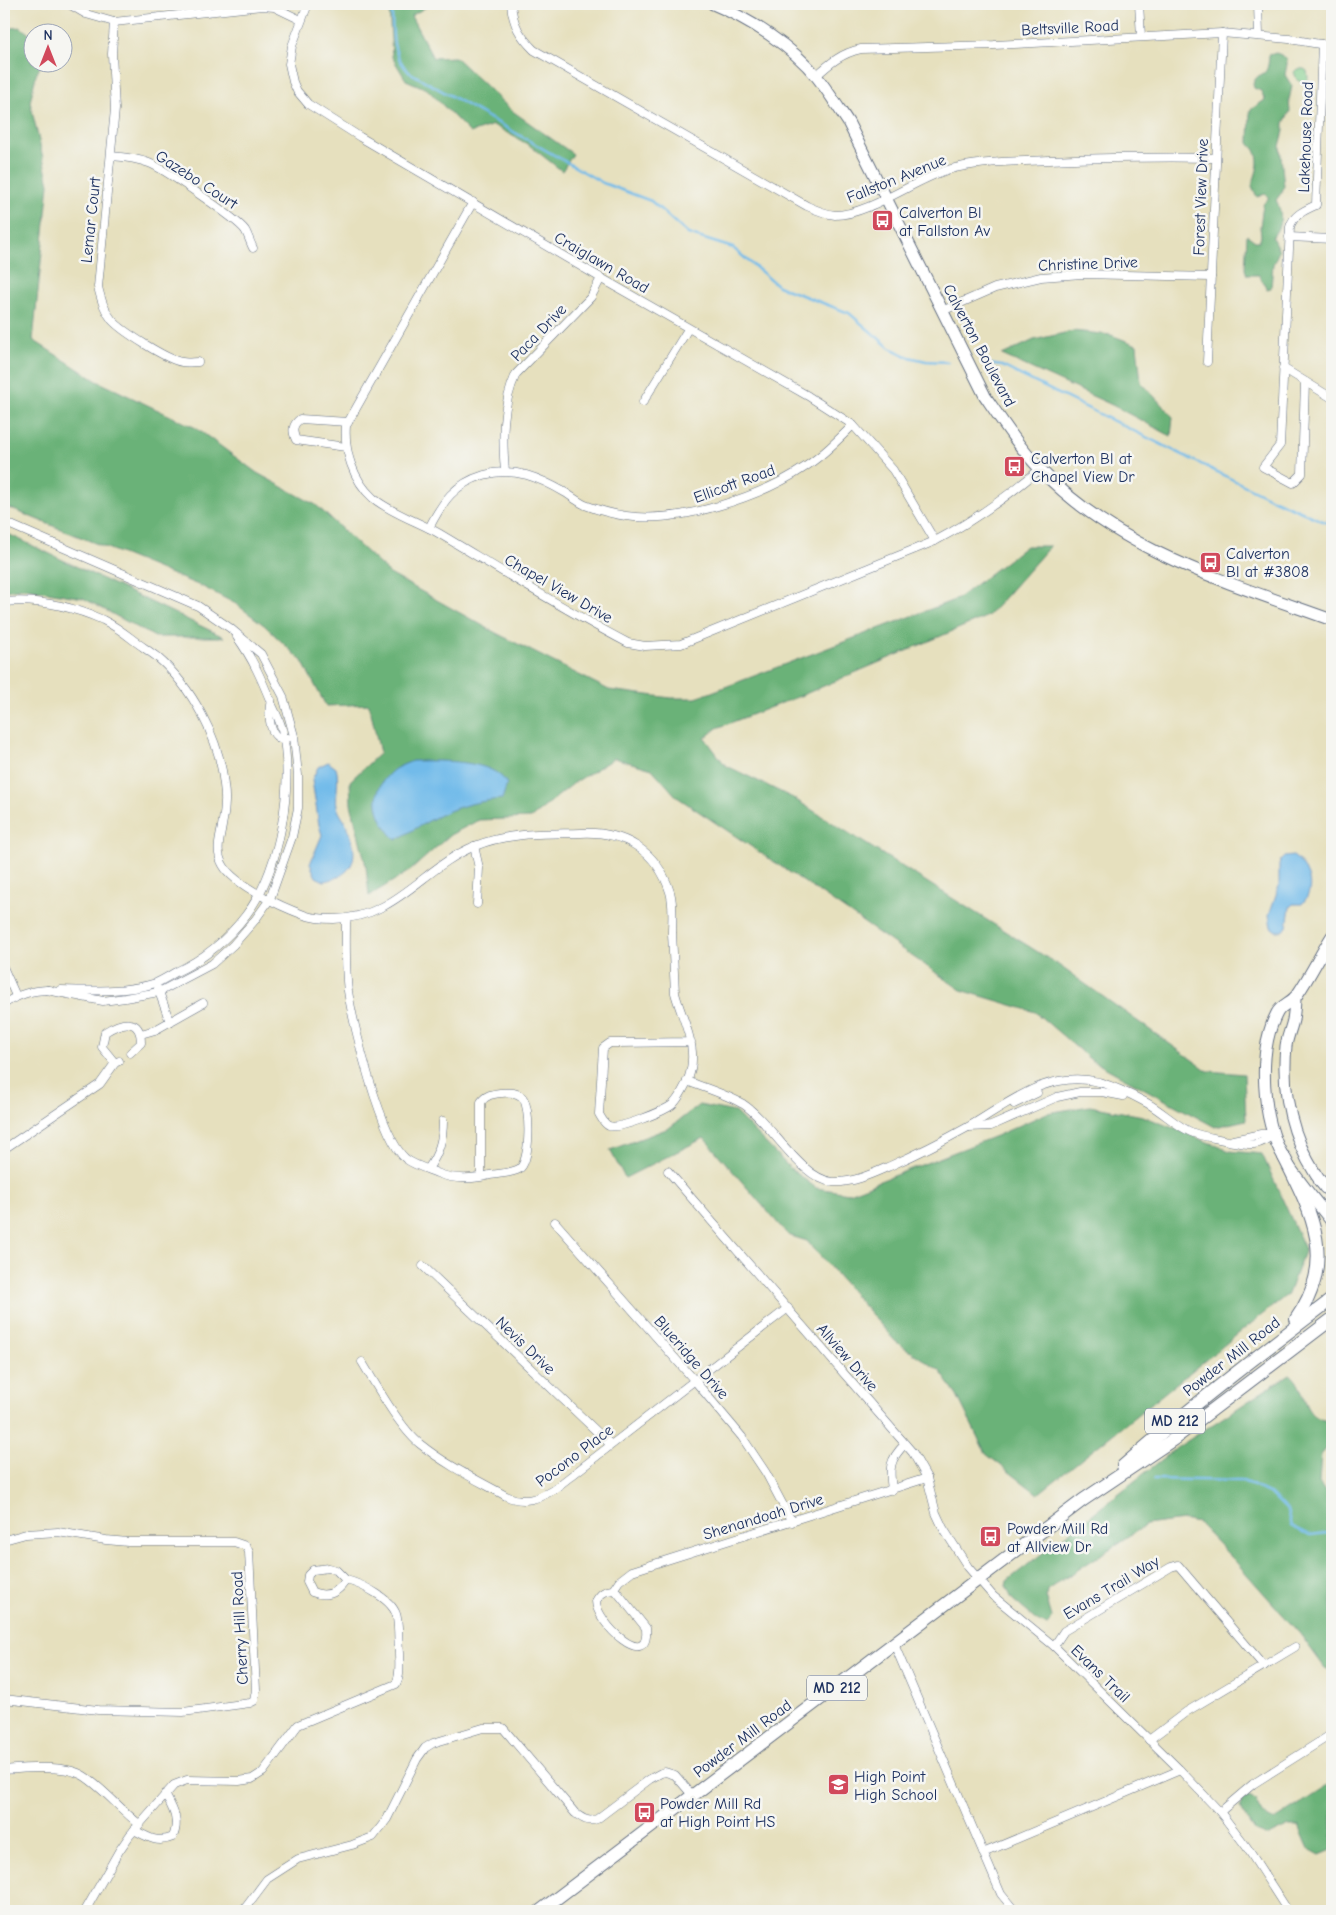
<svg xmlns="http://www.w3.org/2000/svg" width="1336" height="1915" font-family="'Comic Neue',sans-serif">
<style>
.green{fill:#83cf8d;stroke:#4f7f76}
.forest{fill:#6ab278;stroke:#42706b}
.water{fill:#72bbea;stroke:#4675a4}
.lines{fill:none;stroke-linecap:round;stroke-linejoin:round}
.stream{stroke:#72bbea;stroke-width:2.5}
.street-casing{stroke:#626d80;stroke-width:9}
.secondary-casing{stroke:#626d80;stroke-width:13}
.primary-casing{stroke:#626d80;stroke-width:14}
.street{stroke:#fff;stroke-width:8}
.secondary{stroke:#fff;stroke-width:11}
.primary{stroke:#fff;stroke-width:12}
.labels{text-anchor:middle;stroke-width:5;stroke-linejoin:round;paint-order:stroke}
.shield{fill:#f6f6f2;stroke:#5d6b8a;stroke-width:1}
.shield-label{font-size:15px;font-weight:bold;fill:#1b2f5e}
.street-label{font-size:16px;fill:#1b2f5e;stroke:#f6f6f2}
.poi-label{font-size:16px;fill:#1b2f5e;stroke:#f6f6f2;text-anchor:start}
</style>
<rect width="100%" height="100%" fill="#f6f6f2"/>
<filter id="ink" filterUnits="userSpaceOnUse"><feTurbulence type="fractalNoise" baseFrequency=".02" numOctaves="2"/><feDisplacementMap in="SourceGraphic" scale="10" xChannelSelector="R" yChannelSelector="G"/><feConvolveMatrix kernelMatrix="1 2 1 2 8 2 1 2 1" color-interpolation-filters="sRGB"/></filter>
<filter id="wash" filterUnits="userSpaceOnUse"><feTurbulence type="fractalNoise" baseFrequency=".0096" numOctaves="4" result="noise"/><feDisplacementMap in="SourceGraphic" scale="20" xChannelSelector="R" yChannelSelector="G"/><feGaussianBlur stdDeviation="1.12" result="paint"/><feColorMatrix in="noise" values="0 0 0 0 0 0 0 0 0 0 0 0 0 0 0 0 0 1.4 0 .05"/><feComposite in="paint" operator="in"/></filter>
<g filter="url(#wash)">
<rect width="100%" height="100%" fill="#e6e0be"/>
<polygon class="green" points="1297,69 1304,69 1307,71 1308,77 1307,82 1305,83 1297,80 1294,72"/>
<g class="forest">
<polygon points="389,4 431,4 411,16 433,58 455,57 511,110 573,154 562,171 529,145 493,125 470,133 427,89 406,80 392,57"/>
<polygon points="20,27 32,36 32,62 42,63 36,75 30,102 49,184 33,340 97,381 196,428 257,473 316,505 390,574 496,633 609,690 671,698 696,698 957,599 1026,546 1050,546 988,616 805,694 717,728 705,738 725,765 793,798 1057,964 1208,1071 1244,1074 1246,1120 1215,1127 1091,1060 1035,1012 961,990 825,896 677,797 652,769 614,758 574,783 531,818 479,820 450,835 411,870 369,896 366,866 351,804 350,781 380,753 369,704 326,706 302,661 264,625 236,604 203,587 4,506 4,29"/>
<path d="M1276,53C1291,58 1287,62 1285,75L1292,86L1289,100L1290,111L1284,123V131L1280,146L1284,186L1282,192L1276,200C1283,213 1282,226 1272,237L1279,251L1273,264L1271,288L1267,289L1259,275H1247L1245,269L1247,235L1255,241H1259L1261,236L1260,227L1263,204L1268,199V196L1265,194L1257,197L1252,186C1255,175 1262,163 1255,150C1253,147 1251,146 1249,143L1250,110L1265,100L1261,91L1254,88L1253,84C1259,68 1268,82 1269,55Z"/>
<polygon points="1073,331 1111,335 1137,345 1141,382 1173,417 1171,436 1112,405 1002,355 1034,340"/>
<polygon points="4,532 224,637 155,637 83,598 24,588 4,591"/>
<polygon points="699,1105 735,1112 790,1168 816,1188 849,1193 996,1136 1047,1113 1090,1106 1143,1116 1230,1151 1262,1154 1305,1249 1288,1294 1038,1494 986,1454 957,1395 940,1371 895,1341 807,1241 788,1235 704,1138 625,1178 610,1150 669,1128"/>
<path d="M1290,1374C1308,1387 1300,1421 1332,1421V1442L1321,1455L1319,1483L1329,1497L1332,1499V1671L1325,1668L1300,1634L1236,1562L1198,1523L1183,1520L1146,1525L1047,1590L1046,1597L1052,1617L1048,1625L1040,1623L1012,1599L1006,1586L1007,1581L1178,1447Z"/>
<path d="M1332,1783V1850L1320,1855L1309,1849L1299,1826H1289L1268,1836L1255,1831L1240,1808L1242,1800L1248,1797L1256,1800C1261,1810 1264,1820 1275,1820Z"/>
</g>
<g class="water">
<path d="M412,761C437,761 494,758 507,784L502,799C455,803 435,817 396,840C377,819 367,794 391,772C396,767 406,764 412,761Z"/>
<path d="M328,762L336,768C340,781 335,794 337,806C339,815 346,821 349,830C359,857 355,875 324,881L316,877L310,864L322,835L319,825L312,780L318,767Z"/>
<path d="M1293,856C1308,867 1317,888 1302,904H1293L1290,907L1287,927L1282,931H1276L1271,927L1269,915L1279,886V866L1280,861L1284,857Z"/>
</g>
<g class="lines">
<g class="stream">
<path d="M392,4C393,30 389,52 409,72L603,183L651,201L688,234L733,248L778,286L849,313L890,348L909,357L926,361L948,362"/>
<polyline points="988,364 1002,366 1272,499 1332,525"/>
<polyline points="1154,1479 1243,1481 1271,1494 1287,1510 1291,1526 1310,1535 1327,1533 1332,1536"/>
</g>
</g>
</g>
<g filter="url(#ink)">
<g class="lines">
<defs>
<g id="street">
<polyline points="69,4 86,14 114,22 262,6 274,7 301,20"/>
<polyline points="308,4 292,46 289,64 293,82 297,91 308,104 360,137 601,278 808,396 853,425 893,470 935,541"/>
<path d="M511,4C513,25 520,36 534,50L807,206C816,210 825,214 835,215C868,215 914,180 947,170C979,161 1015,162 1049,160C1104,158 1159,157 1215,158"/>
<polyline points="1139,4 1141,36"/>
<polyline points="1258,4 1259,35"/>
<polyline points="731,12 736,4"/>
<path d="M114,22L112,54L115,109L98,287C101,299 104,310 112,320C122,331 167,360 182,362C187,363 193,362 198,362"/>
<path d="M816,76C830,63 842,53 861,49L994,45L1222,33L1289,39L1332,46"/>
<path d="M111,156C124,157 136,158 149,163C163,168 237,219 245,230C248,235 250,242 253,248"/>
<path d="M473,202L346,426C344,451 353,480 373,498C391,513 419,522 440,534C502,571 563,609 628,643L645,646L681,644L935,541C973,521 1007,497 1040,469"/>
<polyline points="1289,237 1332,239"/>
<polyline points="942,311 995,288 1041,277 1082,274 1211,277"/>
<polyline points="1207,362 1222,33"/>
<polyline points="1283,368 1332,398"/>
<path d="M1305,382L1302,474L1293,483L1263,467L1280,445L1290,227C1293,215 1305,210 1316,205L1322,44"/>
<polyline points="643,402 688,329"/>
<path d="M346,447L296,440C292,431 292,425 300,419L348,422"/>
<path d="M505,471C502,437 502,405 516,374L591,297L601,278"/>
<polyline points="4,522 198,606 230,628 261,654 283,696 294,736 298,775 298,808 292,837 270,899 255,920 233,945 212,964 159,992 125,998 103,1001 47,990"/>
<path d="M429,528C443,501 454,484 484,475C514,466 540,478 566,493C572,497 579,502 585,505C598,510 612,514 626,516C679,524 761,497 805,467C823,455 838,440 853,425"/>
<path d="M4,602C38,599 71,606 103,620C113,625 123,632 132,639C140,645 149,651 157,657C192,687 220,739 224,785C226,798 225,813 222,826C220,840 215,851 223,865C234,885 282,907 304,915C312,918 325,919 334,919C397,918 423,867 475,846C509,832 545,834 581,833C623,831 657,850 670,892C674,905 672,920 672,933C673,953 674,973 675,993C683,1023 701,1049 687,1082C684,1088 678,1100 673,1104C665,1111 618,1130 609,1126C604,1124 602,1119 599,1114L603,1048L610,1043H618L691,1042"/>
<path d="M271,700C268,712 268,744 288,738"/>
<polyline points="474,846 479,868 477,904"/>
<path d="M346,919C346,943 345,967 348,991C353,1025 381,1139 406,1159C414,1165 427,1169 437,1173C453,1180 473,1179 490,1175C498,1174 512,1173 519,1169C531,1162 531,1105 522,1097C515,1091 508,1093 500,1093C492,1094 486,1095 481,1102V1177"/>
<polyline points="4,969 16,996"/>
<polyline points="158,989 170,1022"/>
<path d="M61,990C90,991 128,992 156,983C163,980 169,976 176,972C204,959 227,940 246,915C281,869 294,785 282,729C280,721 276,713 272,705C262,680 253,659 237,637"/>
<path d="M4,1004C18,994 32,990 50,990"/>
<polyline points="141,1034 155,1030 203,1003"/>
<path d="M119,1061L115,1063L102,1047L105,1032C121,1022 141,1016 141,1043L130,1053"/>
<path d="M687,1081C705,1088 726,1094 743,1104C771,1122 800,1179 833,1182C853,1183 872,1174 890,1166C917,1154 943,1141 968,1127C1009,1103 1048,1069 1099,1082C1113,1086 1134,1096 1147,1103C1163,1112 1175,1125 1191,1132C1203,1137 1216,1138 1228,1141C1249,1144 1256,1149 1274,1134"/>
<polyline points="1014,1104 1037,1093"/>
<polyline points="969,1127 991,1126 1057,1097 1080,1092 1102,1092 1123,1096"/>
<polyline points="1233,1140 1261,1134 1274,1134"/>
<polyline points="4,1149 100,1084 115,1063"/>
<path d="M428,1169C439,1153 443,1140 443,1121"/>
<polyline points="668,1171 913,1453 927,1478 936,1513 943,1528 968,1567 993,1596 1054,1646 1180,1770 1220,1812 1246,1846 1288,1911"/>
<polyline points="555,1222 695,1381 742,1437 766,1473 792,1522"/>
<polyline points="423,1266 610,1444"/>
<path d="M362,1362C376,1385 400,1428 420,1444C446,1465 477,1480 506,1496C524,1504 538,1499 553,1490L788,1308"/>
<path d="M892,1490C889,1468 889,1460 905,1444"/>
<polyline points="4,1540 26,1534 58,1532 106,1540 128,1542 234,1542 246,1546 249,1552 256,1690 254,1701 250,1703 183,1712 98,1710 4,1699"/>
<path d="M328,1568L336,1570L346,1580C338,1593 327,1598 312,1592L307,1582L308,1575L313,1570Z"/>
<polyline points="613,1590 619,1581 632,1571 927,1478"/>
<path d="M613,1590L617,1592L646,1628C650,1673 596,1623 596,1601C601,1593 604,1591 613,1590Z"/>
<polyline points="894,1644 1001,1894 1015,1911"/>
<polyline points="1054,1646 1064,1631 1171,1567 1178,1565 1264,1666"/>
<polyline points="1149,1740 1186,1712 1295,1647"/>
<path d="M4,1770C24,1768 66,1764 84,1776C104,1789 120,1809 139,1824"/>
<polyline points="1220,1812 1253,1784 1332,1734"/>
<path d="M134,1830C147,1837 158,1844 173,1837C180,1820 173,1809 165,1794"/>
<polyline points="983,1853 1180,1770"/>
<path d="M85,1911L119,1851L130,1835L174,1785L187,1780L239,1781L252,1779L263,1772L298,1725L396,1684C401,1675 399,1663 399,1653C398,1642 399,1629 397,1618C395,1600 362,1584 346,1580"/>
<path d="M243,1911L267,1879L298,1859L352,1845L373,1837L387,1819L417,1759L425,1748L433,1743L483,1728H503L575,1813C582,1818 588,1823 597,1819L650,1779L661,1773L665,1772L675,1775L693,1796"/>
</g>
<g id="secondary">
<path d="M713,4C749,19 792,46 817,77C828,91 838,107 848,122L985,396C1002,421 1019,447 1040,469C1117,551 1230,583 1332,620"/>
<path d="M1332,936C1320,955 1310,976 1297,995C1292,1002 1281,1005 1277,1013C1257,1051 1262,1121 1284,1158C1297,1180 1316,1201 1332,1222"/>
<path d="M1295,997C1295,1005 1294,1013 1293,1020C1291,1029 1287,1038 1286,1046C1281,1098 1294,1146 1325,1188"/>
</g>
<g id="primary">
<path d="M1284,1157C1314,1217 1336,1261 1296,1319"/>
<polyline points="1320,1181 1332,1192"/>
<path d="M1123,1466C1190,1407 1261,1353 1332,1299"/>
<polyline points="540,1911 1083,1500 1174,1439 1332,1319"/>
</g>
</defs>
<use href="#street" class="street-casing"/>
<use href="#secondary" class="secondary-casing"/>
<use href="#primary" class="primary-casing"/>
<use href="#street" class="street"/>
<use href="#secondary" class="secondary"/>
<use href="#primary" class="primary"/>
</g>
</g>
<defs>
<symbol id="bus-square" viewBox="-11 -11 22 22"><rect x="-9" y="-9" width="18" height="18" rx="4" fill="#d1495b" stroke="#f6f6f2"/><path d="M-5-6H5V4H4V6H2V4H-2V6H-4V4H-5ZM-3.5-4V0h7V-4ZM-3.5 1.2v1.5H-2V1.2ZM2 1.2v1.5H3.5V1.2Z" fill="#fff"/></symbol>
<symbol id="school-square" viewBox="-11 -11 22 22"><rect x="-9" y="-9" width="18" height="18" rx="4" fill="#d1495b" stroke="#f6f6f2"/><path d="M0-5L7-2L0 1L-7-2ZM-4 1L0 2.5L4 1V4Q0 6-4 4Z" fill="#fff"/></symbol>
</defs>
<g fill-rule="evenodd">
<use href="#bus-square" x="870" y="208" width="25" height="25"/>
<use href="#bus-square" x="1002" y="454" width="25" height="25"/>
<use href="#bus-square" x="1198" y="550" width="25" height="25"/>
<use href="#bus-square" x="978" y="1524" width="25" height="25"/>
<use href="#school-square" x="826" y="1772" width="25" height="25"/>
<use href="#bus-square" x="632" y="1800" width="25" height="25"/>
</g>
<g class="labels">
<g class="shield">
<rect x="1145" y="1408.5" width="60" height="25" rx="4"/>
<rect x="807" y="1675.5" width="60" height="25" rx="4"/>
</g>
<g class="shield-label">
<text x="1175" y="1426">MD 212</text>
<text x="837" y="1693">MD 212</text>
</g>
<g class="street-label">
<text transform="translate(1070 27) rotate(-3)" y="6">Beltsville Road</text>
<text transform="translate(1305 137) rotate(-88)" y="6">Lakehouse Road</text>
<text transform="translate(896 178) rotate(-22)" y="6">Fallston Avenue</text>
<text transform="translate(197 179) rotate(33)" y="6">Gazebo Court</text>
<text transform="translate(1200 197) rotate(-88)" y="6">Forest View Drive</text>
<text transform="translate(90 220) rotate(-84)" y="6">Lemar Court</text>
<text transform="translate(602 262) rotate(30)" y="6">Craiglawn Road</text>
<text transform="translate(1088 263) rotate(-2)" y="6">Christine Drive</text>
<text transform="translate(538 332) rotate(-46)" y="6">Paca Drive</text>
<text transform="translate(980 345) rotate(62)" y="6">Calverton Boulevard</text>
<text transform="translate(734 483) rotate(-20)" y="6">Ellicott Road</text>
<text transform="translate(559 588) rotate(30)" y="6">Chapel View Drive</text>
<text transform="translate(526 1345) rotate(44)" y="6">Nevis Drive</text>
<text transform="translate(1231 1356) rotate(-38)" y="6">Powder Mill Road</text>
<text transform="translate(692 1357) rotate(49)" y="6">Blueridge Drive</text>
<text transform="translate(848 1357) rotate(49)" y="6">Allview Drive</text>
<text transform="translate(574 1455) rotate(-37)" y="6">Pocono Place</text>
<text transform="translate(763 1516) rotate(-17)" y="6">Shenandoah Drive</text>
<text transform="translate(1111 1587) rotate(-31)" y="6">Evans Trail Way</text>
<text transform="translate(239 1628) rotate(-93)" y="6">Cherry Hill Road</text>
<text transform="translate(1101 1673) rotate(44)" y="6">Evans Trail</text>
<text transform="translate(742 1738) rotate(-37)" y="6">Powder Mill Road</text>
</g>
<g class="poi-label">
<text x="899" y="218">Calverton Bl<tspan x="899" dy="18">at Fallston Av</tspan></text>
<text x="1031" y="464">Calverton Bl at<tspan x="1031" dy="18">Chapel View Dr</tspan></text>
<text x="1226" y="559">Calverton<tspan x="1226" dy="18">Bl at #3808</tspan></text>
<text x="1007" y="1534">Powder Mill Rd<tspan x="1007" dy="18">at Allview Dr</tspan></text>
<text x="854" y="1782">High Point<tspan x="854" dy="18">High School</tspan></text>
<text x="660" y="1809">Powder Mill Rd<tspan x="660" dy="18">at High Point HS</tspan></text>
</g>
</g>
<rect width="1336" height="1915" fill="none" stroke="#f6f6f2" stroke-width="20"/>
<g transform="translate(48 48)"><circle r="24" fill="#f6f6f2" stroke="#9ea6b7"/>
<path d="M0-4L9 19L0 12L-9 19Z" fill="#d1495b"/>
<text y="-8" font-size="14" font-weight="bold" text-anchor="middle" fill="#1b2f5e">N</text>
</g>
</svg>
